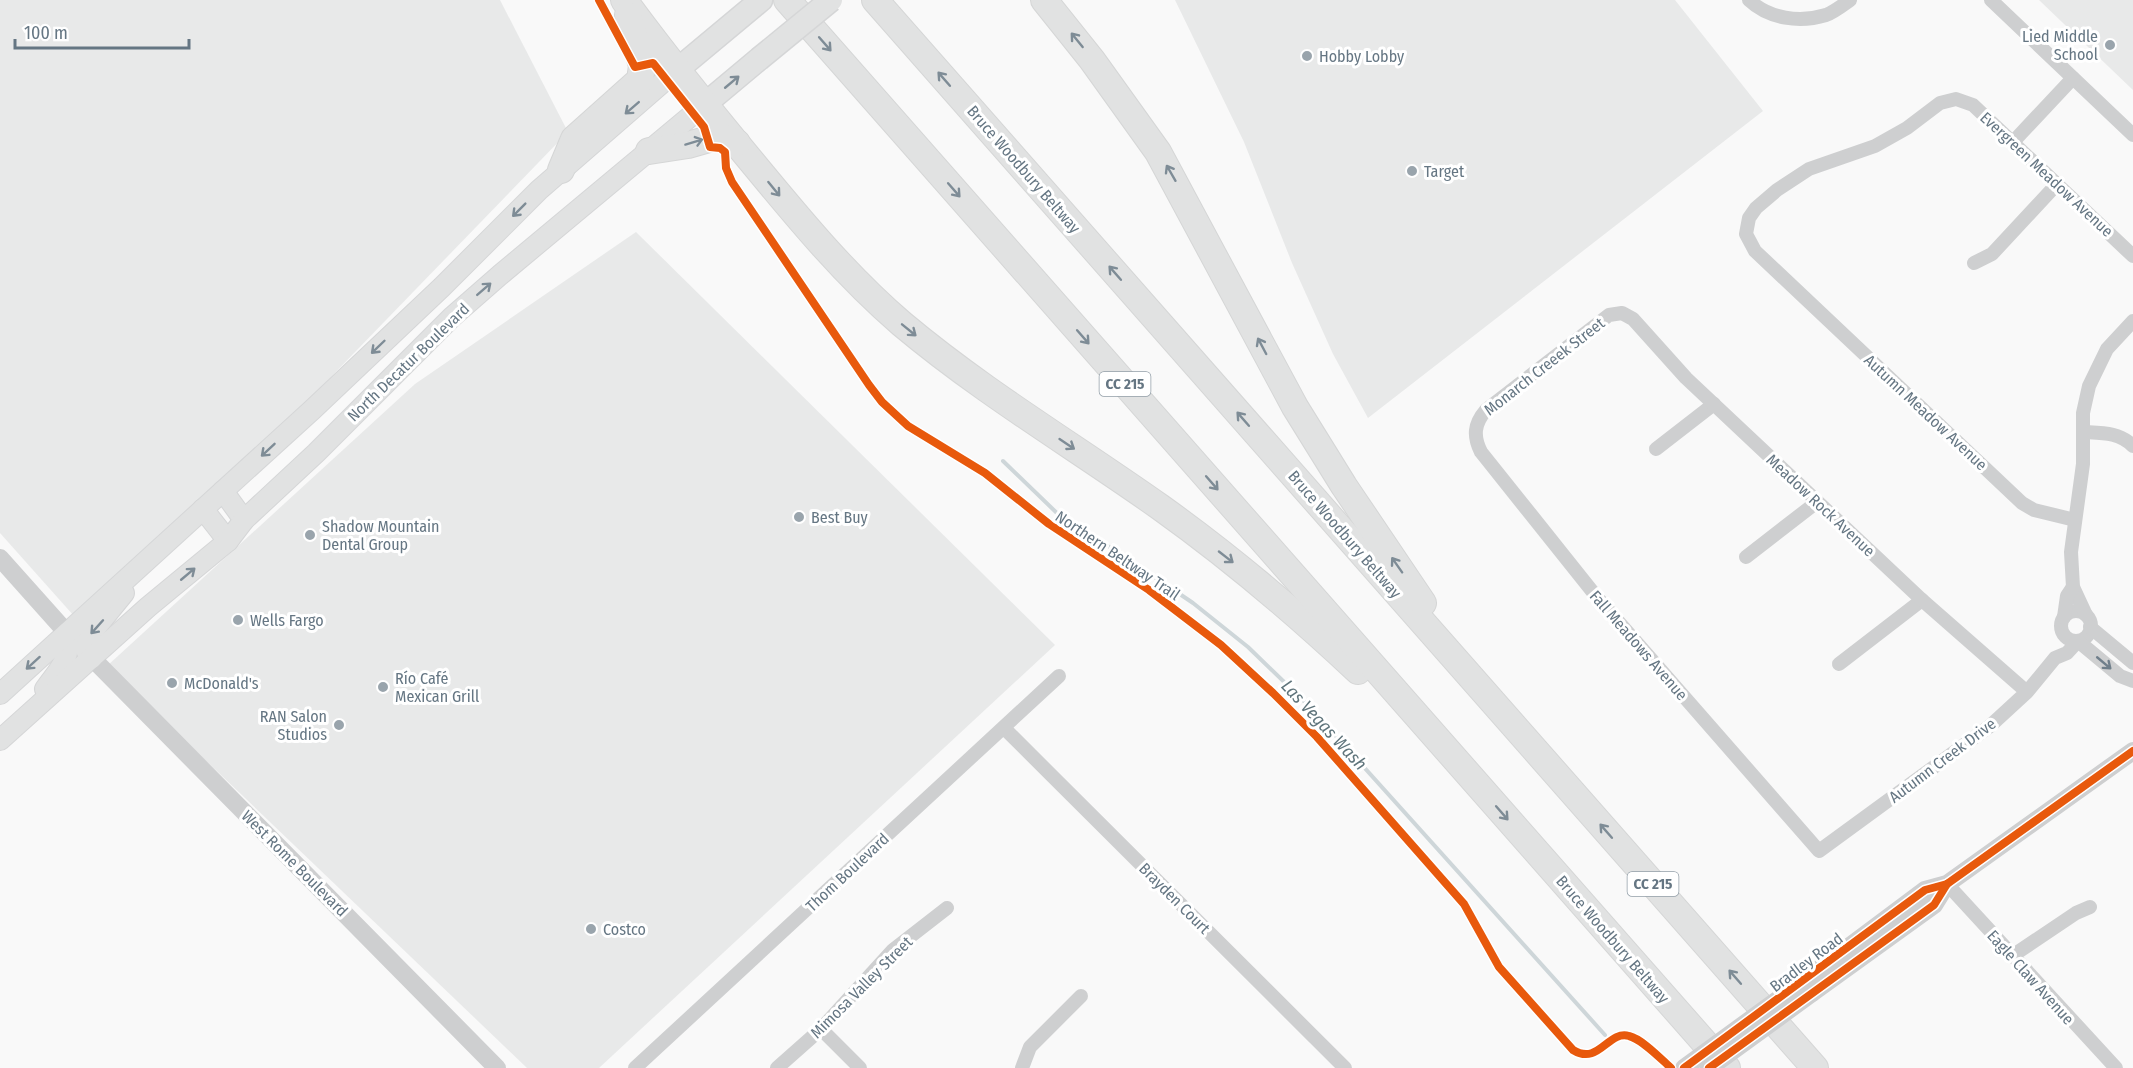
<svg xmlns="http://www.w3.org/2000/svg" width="2133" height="1068" font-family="'Fira Sans Condensed',sans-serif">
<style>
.built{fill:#e8e9e9}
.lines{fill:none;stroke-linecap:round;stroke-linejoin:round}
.stream{stroke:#ced6d9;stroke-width:4}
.secondary-casing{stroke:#d5d6d7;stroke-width:22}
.primary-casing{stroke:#d5d6d7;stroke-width:25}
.motorway-casing{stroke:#d5d6d6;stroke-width:28}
.minor{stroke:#cecfd0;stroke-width:14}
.tertiary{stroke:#cecfd0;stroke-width:18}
.secondary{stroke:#e1e2e2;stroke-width:20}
.primary{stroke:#e1e2e2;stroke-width:22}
.motorway{stroke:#e1e2e2;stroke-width:26}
.primary-bridge-casing{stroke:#d5d6d7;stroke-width:25;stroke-linecap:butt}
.tertiary-bridge{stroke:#cecfd0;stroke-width:18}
.primary-bridge{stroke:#e1e2e2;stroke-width:22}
.cycleway-casing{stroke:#fff;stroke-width:11}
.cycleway{stroke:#e8590c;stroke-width:8}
.oneway{stroke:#7e8c96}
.oneway2{stroke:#707f8b}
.poi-dot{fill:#99a4ac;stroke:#fff;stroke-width:2}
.labels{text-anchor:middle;stroke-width:6;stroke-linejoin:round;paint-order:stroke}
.shield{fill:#fff;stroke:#939fa8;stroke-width:1.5}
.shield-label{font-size:15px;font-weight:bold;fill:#657683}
.poi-label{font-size:16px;fill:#657683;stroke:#fff;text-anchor:start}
.street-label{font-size:16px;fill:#657683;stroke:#fff}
.water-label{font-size:18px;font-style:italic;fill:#60757c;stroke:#fff}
</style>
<rect width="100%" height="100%" fill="#f9f9f9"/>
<g class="built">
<polygon points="0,0 500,0 568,132 296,413 74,616 0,533"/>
<polygon points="1175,0 1675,0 1763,111 1368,418 1333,354 1292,263 1244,142"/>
<polygon points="2039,0 2133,0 2133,90"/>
<polygon points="636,232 1055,645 599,1068 527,1068 107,666 415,384"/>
</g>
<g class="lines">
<polyline class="stream" points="1003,461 1060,516 1125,557 1193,603 1248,647 1308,705 1605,1035"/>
<defs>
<g id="secondary">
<polyline points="223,491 244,520"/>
<polyline points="203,509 228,541"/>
<polyline points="92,658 86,650 85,641 124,593"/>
<path d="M45,689C59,669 72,659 67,633"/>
<polyline points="0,694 312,410 442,287 539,190 677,70"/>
<polyline points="0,740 148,607 228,541 244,520 316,453 452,317 500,275 704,105"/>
</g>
<g id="primary">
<polyline points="677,70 761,0"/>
<polyline points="704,105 759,59"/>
</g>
<g id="motorway">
<path d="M624,0C665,56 708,109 752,162C799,219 846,276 902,324C983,392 1074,446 1160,507C1230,557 1295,612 1358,671"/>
<polyline points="787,0 1727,1068"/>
<polyline points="875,0 1815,1068"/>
<polyline points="1044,0 1092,60 1158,152 1295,407 1344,486 1423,603"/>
<polyline points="649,151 688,145 716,137 723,137 737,143"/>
<polyline points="561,170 574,139 640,80 642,66 628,15"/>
</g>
</defs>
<use href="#secondary" class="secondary-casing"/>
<use href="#primary" class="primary-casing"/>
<use href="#motorway" class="motorway-casing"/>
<g class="minor">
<path d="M1749,0C1769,19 1800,23 1826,15C1834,12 1843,5 1850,0"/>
<polyline points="1991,0 2133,135"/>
<polyline points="2013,142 2073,78"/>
<polyline points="1974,263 1992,254 2057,184"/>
<path d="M2083,432C2102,433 2119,432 2133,446"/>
<polyline points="1656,449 1714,404"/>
<polyline points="2075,520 2034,510 2022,503 1755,251 1746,234 1749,218 1756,208 1777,190 1809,169 1875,146 1907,128 1940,103 1956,99 1973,105 2133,256"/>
<polyline points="1746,557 1817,502"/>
<circle cx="2076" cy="626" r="15"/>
<polyline points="2086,615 2073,587 2071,552 2083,464 2083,413 2089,386 2107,349 2133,321"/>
<polyline points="2064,617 2067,596 2073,587"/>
<polyline points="2090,627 2133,663"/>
<polyline points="1839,664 1922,600"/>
<path d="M2027,692L1922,600L1686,378L1633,319L1622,313L1609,315L1486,410C1474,424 1473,436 1481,452L1596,596L1819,851L1990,726L2027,692L2055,658L2067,653L2078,641L2120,676L2133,681"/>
<polyline points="1004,728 1345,1068"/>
<polyline points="1947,884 2116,1068"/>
<polyline points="2012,956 2076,913 2090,907"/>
<polyline points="821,1029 860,1068"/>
<polyline points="635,1068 1059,676"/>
<polyline points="777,1068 821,1029 893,950 947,908"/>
<polyline points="1022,1068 1030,1047 1081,996"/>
</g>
<g class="tertiary">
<polyline points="0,558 67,633"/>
<polyline points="92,658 497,1068"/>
<polyline points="1802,982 1925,890 1947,884 2133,751"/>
<polyline points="1812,993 1934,905 1947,884"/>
</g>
<use href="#secondary" class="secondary"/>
<use href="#primary" class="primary"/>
<use href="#motorway" class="motorway"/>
<defs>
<polyline id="primary-bridge" points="759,59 831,0"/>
</defs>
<use href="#primary-bridge" class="primary-bridge-casing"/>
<g class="tertiary-bridge">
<polyline points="1684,1068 1802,982"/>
<polyline points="1709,1068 1812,993"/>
</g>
<use href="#primary-bridge" class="primary-bridge"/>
<defs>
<g id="cycleway">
<path d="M599,0L635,67L653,63L704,127L710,147L720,148L725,152L726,168L732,182L869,385L882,402L908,426L985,473L1049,524L1149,590L1221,645L1273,693L1317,737L1464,904L1499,967L1573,1050C1599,1066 1608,1030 1629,1036C1642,1039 1661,1059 1671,1068"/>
<polyline points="1684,1068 1925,890 1947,884 2133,751"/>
<polyline points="1709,1068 1934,905 1947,884"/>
</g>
</defs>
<use href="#cycleway" class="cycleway-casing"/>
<use href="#cycleway" class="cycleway"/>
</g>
<defs><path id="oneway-shaft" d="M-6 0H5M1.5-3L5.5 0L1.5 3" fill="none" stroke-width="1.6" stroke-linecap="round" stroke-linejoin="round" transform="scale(1.5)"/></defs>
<g class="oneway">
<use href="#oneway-shaft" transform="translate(1077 40) rotate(-129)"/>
<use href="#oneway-shaft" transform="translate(825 44) rotate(49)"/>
<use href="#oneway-shaft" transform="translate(944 79) rotate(-131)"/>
<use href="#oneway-shaft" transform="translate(732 82) rotate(-40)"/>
<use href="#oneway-shaft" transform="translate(632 108) rotate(139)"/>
<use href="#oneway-shaft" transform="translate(694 142) rotate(-17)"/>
<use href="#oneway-shaft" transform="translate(1171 173) rotate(-120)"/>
<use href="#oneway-shaft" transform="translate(774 189) rotate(51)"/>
<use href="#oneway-shaft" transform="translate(954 190) rotate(49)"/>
<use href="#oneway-shaft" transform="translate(519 210) rotate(135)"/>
<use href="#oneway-shaft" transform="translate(1115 273) rotate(-131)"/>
<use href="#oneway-shaft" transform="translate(484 289) rotate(-41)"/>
<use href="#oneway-shaft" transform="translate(909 330) rotate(39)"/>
<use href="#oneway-shaft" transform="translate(1083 337) rotate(49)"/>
<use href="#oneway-shaft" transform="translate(1262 346) rotate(-118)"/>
<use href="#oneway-shaft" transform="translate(378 347) rotate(136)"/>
<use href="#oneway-shaft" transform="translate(1243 419) rotate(-131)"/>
<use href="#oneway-shaft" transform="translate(1067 444) rotate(34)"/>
<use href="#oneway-shaft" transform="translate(268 450) rotate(137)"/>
<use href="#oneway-shaft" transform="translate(1212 483) rotate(49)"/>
<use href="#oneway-shaft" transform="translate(1226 557) rotate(38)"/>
<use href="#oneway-shaft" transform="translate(1397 565) rotate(-125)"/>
<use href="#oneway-shaft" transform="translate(188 574) rotate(-40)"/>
<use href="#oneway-shaft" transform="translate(97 627) rotate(132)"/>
<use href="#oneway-shaft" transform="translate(33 663) rotate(138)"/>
<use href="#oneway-shaft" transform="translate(1502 813) rotate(49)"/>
<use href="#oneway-shaft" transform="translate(1606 831) rotate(-131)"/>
<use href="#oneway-shaft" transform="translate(1735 977) rotate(-131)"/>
</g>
<use class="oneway2" href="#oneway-shaft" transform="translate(2104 663) rotate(40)"/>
<g class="poi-dot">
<circle cx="2110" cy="45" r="6"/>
<circle cx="1307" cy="56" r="6"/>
<circle cx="1412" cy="171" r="6"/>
<circle cx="799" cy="517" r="6"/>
<circle cx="310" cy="535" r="6"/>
<circle cx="238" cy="620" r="6"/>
<circle cx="172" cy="683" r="6"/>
<circle cx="383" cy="687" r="6"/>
<circle cx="339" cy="725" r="6"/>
<circle cx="591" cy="929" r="6"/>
</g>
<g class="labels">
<g class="shield">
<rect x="1099.5" y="372" width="51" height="24" rx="4.5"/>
<rect x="1627.5" y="872" width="51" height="24" rx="4.5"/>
</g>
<g class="shield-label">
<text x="1125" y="389">CC 215</text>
<text x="1653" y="889">CC 215</text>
</g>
<g class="poi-label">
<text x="2098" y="42" text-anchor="end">Lied Middle<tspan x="2098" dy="18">School</tspan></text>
<text x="1319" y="62">Hobby Lobby</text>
<text x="1424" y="177">Target</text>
<text x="811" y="523">Best Buy</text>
<text x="322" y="532">Shadow Mountain<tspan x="322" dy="18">Dental Group</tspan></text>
<text x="250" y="626">Wells Fargo</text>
<text x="395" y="684">Río Café<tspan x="395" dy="18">Mexican Grill</tspan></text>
<text x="184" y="689">McDonald's</text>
<text x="327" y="722" text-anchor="end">RAN Salon<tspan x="327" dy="18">Studios</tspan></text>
<text x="603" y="935">Costco</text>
</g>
<g class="street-label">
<text transform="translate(1024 169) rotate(49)" y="6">Bruce Woodbury Beltway</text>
<text transform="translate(2047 174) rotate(43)" y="6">Evergreen Meadow Avenue</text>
<text transform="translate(408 362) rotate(-44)" y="6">North Decatur Boulevard</text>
<text transform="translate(1544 366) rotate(-38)" y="6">Monarch Creeek Street</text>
<text transform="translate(1926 412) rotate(43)" y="6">Autumn Meadow Avenue</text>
<text transform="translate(1821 505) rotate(43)" y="6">Meadow Rock Avenue</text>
<text transform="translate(1345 534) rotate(49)" y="6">Bruce Woodbury Beltway</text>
<text transform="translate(1118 555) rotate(34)" y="6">Northern Beltway Trail</text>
<text transform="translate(1639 645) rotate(49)" y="6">Fall Meadows Avenue</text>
<text transform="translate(1942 760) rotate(-37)" y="6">Autumn Creek Drive</text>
<text transform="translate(295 863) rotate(45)" y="6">West Rome Boulevard</text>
<text transform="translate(847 872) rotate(-43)" y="6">Thom Boulevard</text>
<text transform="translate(1175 898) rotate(45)" y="6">Brayden Court</text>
<text transform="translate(1613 939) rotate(49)" y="6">Bruce Woodbury Beltway</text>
<text transform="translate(1806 962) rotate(-37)" y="6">Bradley Road</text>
<text transform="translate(2031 977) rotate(48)" y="6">Eagle Claw Avenue</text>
<text transform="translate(861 987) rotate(-45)" y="6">Mimosa Valley Street</text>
</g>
<g class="water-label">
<text transform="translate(1324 725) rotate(47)" y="6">Las Vegas Wash</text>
</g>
</g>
<path d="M15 39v9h174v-9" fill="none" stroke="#657683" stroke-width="3"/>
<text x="24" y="39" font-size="18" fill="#657683" stroke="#ffffff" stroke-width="4.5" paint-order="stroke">100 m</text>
</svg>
